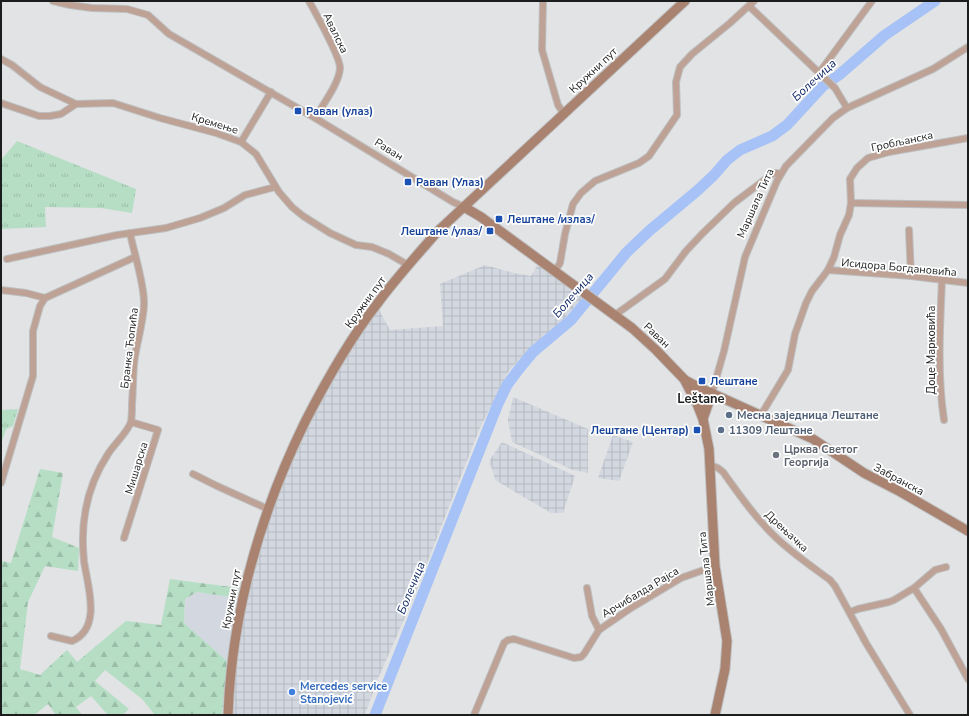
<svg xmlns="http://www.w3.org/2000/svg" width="969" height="716" font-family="'Nunito Sans',sans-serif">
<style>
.built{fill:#d3d8e0}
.industrial{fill:url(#industrial-grid)}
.grass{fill:url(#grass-tufts)}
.forest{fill:url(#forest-firs)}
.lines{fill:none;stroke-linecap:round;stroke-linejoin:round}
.river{stroke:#a7c2f7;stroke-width:11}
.street-casing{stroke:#bebfc0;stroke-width:8}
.secondary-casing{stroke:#bebfc0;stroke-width:11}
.street{stroke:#bda295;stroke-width:6}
.secondary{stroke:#a98270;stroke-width:9}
.transit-dot{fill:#1a4fb4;stroke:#fff;stroke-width:1.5}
.service-dot{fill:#5c6f8a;stroke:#fff;stroke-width:1.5}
.worship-dot{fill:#6b7280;stroke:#fff;stroke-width:1.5}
.shop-dot{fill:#3f7fe0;stroke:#fff;stroke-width:1.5}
.labels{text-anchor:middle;stroke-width:3.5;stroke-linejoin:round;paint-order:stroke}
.street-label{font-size:11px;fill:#1c1d1d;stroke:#fff}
.transit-label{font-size:11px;font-weight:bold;fill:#164399;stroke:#fff;text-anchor:start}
.service-label{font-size:11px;font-weight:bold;fill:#4e5e75;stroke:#fff;text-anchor:start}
.worship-label{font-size:11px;font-weight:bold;fill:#5b616d;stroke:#fff;text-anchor:start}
.shop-label{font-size:11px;font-weight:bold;fill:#366cbe;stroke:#fff;text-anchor:start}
.water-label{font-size:12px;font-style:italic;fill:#102966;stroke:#fff}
.quarter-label{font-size:13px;font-weight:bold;fill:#1c1d1d;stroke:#fff}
</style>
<defs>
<pattern id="industrial-grid" width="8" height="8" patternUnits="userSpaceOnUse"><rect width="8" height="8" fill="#d3d8e0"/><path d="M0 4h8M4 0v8" fill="none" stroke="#b5b9c0"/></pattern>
<pattern id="grass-tufts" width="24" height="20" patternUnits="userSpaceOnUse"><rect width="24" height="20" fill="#b5dec5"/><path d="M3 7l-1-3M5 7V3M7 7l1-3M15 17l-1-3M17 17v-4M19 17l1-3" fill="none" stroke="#9bbea9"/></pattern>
<pattern id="forest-firs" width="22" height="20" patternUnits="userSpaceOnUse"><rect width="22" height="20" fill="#b5dec5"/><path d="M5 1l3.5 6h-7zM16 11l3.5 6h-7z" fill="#9bbea9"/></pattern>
</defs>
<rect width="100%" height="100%" fill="#e2e3e4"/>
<polygon class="built" points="197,592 237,598 227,661 184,623 185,599"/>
<g class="industrial">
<polygon points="538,264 582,298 563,320 531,347 508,372 479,430 413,599 377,681 365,715 232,715 235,663 255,557 281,484 315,408 376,304 390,330 443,326 440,284 485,265 514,273 531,276"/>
<polygon points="513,397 588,429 588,473 573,470 512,442 508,420"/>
<polygon points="613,435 633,442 619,481 598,478"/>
<polygon points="502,442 575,476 563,513 551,513 495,480 492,468 489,464 491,458"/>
</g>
<g class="grass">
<polygon points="17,141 136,189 132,213 101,208 45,207 46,227 1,229 1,160"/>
<polygon points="18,409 13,426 6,429 1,444 1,410"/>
</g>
<polygon class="forest" points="40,469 63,473 52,537 79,548 78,571 45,566 28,602 20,669 40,675 67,650 77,662 126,621 161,625 170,579 239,588 237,598 197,592 185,599 184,623 227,661 222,715 155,715 142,699 105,670 95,681 129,709 122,715 108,715 91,696 76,707 82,715 56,715 48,704 34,715 1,715 1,561 11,563"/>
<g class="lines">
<polyline class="river" points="375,715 497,406 507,385 519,369 533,352 571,320 626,253 649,231 698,190 714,175 727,160 740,150 772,136 787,125 823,86 839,75 885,35 935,1"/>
<defs>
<g id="street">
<polyline points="53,1 70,5 92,8 127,9 148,15 169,34 315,118 453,202 464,207"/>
<path d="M309,1C316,14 340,56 340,68C339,84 323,104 315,118"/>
<polyline points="543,1 542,50 558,105 564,114"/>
<polyline points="749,6 835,88 847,108"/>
<polyline points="1,59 12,65 40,87 76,104"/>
<polyline points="819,73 872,1"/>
<polyline points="1,103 39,116 50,116 61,114 76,104 113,103 160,118 216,133 241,142 256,154 279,192 292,207 303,216 330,233 356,245 372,247 389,254 408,265"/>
<polyline points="241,142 271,92"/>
<polyline points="851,203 968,205"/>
<polyline points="909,230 911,276"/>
<polyline points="7,259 117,235 166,228 200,218 224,208 245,195 275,187"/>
<polyline points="828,270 911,276 968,283"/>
<polyline points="555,271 560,263 565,234 573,204 581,193 595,181 639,163 649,156 677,115 676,82 680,67 692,54 730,23 754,1"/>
<path d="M942,280C940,326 937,374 944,420"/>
<polyline points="1,290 26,293 45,298"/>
<polyline points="615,315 665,279 686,251 703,233 734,203 771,175 776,173 780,174"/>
<polyline points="712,393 724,351 745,257 777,181 786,166 833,118 847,108 933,69 968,47"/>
<polyline points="761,415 788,370 795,334 806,303 812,291 828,270 834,257 840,235 849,215 851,203 850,179 857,168 868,158 889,152 968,138"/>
<path d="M710,465L718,468L723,472C736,490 748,508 763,524C782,546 807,563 830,580L835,586L866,643L910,715"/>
<polyline points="193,474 217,486 268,509"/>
<polyline points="1,483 33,376 33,331 40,306 45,298 135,257"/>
<polyline points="124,538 158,430 131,422"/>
<polyline points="587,588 592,616 599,630"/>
<polyline points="914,588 941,629 968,679"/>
<polyline points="850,612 858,609 889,602 894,600 914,588 935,570 946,567"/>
<path d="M51,636L72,641C103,628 87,584 84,561C80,523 87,486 108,454C115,443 127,433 131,422C132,416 132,410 132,404C133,391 133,377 134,364C136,344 143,325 144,305C145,286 134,253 130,233"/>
<polyline points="474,715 504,643 508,640 514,639 574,658 581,657 584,654 599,630 631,608 681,578 715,566"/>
</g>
<g id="secondary">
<polyline points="464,207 481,217 632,328 656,350 684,379 697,404 703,419 709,449 715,566 727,641 725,669 715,715"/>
<polyline points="685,380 698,387 813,439 864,473 899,491 968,531"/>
<polyline points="703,419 712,393"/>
<path d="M228,715C232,611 259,516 305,422C326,381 349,340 377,304C396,278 418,254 439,230L685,1"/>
</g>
</defs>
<use href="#street" class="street-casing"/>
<use href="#secondary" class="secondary-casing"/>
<use href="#street" class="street"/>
<use href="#secondary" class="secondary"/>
</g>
<g class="transit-dot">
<rect x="294" y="107" width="8" height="8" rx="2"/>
<rect x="404" y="178" width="8" height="8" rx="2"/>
<rect x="495" y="215" width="8" height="8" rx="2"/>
<rect x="486" y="227" width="8" height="8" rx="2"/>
<rect x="698" y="377" width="8" height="8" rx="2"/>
<rect x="693" y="426" width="8" height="8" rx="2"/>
</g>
<g class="service-dot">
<circle cx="729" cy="415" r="4"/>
<circle cx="721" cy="430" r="4"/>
</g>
<circle class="worship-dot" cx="776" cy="455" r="4"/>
<circle class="shop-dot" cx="292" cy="692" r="4"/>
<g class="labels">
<g class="street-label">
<text transform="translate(336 33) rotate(64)" y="4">Авалска</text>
<text transform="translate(593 70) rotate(-43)" y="4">Кружни пут</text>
<text transform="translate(215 123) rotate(17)" y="4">Кремење</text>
<text transform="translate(902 141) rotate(-12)" y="4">Гробљанска</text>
<text transform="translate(389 149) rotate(32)" y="4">Раван</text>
<text transform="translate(755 203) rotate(-66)" y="4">Маршала Тита</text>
<text transform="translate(899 267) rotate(5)" y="4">Исидора Богдановића</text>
<text transform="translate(365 302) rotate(-54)" y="4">Кружни пут</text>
<text transform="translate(657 335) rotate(43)" y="4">Раван</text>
<text transform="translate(129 348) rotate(-83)" y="4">Бранка Ћопића</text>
<text transform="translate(931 350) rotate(-90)" y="4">Доце Марковића</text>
<text transform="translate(136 468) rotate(-73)" y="4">Мишарска</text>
<text transform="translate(899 479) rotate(28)" y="4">Забранска</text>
<text transform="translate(787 531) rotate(43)" y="4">Дрењачка</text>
<text transform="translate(706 569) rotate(-97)" y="4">Маршала Тита</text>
<text transform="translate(640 592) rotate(-31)" y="4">Арчибалда Рајса</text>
<text transform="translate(231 599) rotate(-79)" y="4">Кружни пут</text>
</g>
<g class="transit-label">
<text x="306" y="115">Раван (улаз)</text>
<text x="416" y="186">Раван (Улаз)</text>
<text x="507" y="223">Лештане /излаз/</text>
<text x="482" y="235" text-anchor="end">Лештане /улаз/</text>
<text x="710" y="385">Лештане</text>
<text x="689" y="434" text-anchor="end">Лештане (Центар)</text>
</g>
<g class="service-label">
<text x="737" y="419">Месна заједница Лештане</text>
<text x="729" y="434">11309 Лештане</text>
</g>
<g class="worship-label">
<text x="784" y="453">Црква Светог<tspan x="784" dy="13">Георгија</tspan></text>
</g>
<g class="shop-label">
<text x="300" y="690">Mercedes service<tspan x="300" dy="13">Stanojević</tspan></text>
</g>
<g class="water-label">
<text transform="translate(814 80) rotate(-43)" y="4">Болечица</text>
<text transform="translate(573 295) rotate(-49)" y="4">Болечица</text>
<text transform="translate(411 588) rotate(-68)" y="4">Болечица</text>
</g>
<g class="quarter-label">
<text x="701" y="403">Leštane</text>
</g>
</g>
<rect width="969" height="716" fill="none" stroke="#1c1d1d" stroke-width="4"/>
</svg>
